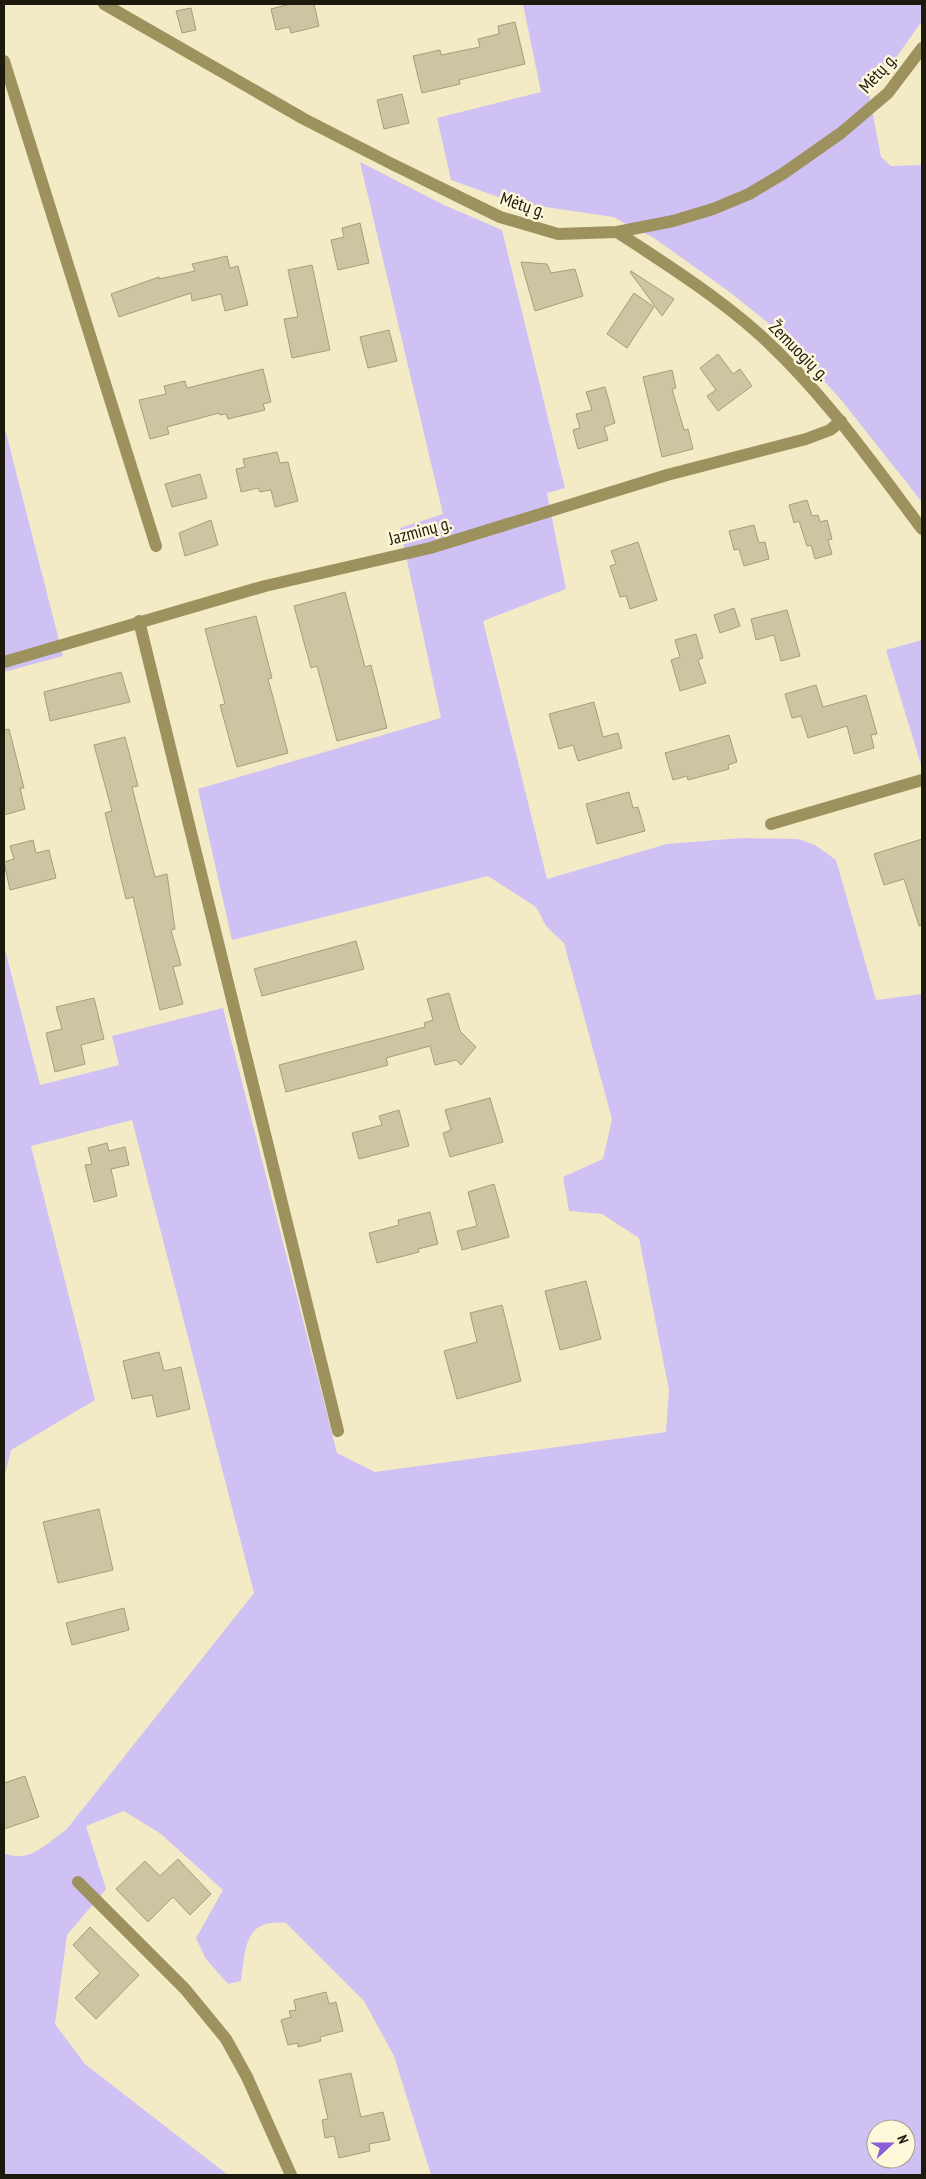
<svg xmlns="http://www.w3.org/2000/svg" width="926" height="2179" font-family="'PT Sans Narrow',sans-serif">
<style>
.green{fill:#d0c1f5;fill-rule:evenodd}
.building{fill:#cdc5a2;stroke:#a59e7c}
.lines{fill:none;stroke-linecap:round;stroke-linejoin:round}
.minor{stroke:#9d925e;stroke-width:12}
.labels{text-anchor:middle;stroke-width:5;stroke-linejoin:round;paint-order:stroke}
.street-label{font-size:18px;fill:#1d1a0d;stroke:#fef8db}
</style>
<rect width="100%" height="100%" fill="#f2ebc6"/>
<g class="green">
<polygon points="523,4 922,4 922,21 895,59 868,89 881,157 891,166 922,165 922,502 842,401 782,334 727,290 654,238 613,217 512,202 451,180 437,118 541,92"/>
<path d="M360,162L444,205L502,230L565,488L547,493L566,589L483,621L547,879L667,844L742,838L798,839L815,845L836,860L876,1000L922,994V2175H431L394,2056L364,2001L286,1923C244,1919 246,1947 241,1981L228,1984L206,1959L196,1938L223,1890L161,1834L124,1811L86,1826L106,1889L67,1935L55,2024L85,2064L228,2175H4V1853C30,1864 45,1844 66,1830L254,1593L132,1120L31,1146L95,1400L11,1450L4,1478V946L40,1085L119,1065L112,1036L223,1008L337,1453L375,1472L666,1432L669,1390L639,1238L602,1214L569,1211L563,1177L603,1159L612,1119L564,943L546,926L536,907L488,876L232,940L198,789L441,718L400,528L443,514ZM876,2129H906V2159H876Z"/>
<polygon points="4,425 63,656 4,672"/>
<polygon points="922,640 922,768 886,650"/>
</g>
<g class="building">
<polygon points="290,4 314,4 319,26 291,33 289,27 276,30 271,9"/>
<polygon points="191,8 196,30 182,33 176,11"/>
<polygon points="515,22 525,64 459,80 460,84 422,93 413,56 440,50 441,55 480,47 478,39 499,34 498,26"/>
<polygon points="402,94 409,123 384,129 377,100"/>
<polygon points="360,223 369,263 338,270 331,240 344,237 342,228"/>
<polygon points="227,256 230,268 238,266 248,305 225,311 221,294 192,301 191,293 119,317 111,294 159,277 159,279 195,271 192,264"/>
<polygon points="521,262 547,264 551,273 575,269 583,296 535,311"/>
<polygon points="312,265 330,350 292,358 284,319 298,317 288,270"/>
<polygon points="631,271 674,299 662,316 630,272"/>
<polygon points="634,293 654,307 627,348 607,334"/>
<polygon points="389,330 397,361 368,368 360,337"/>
<polygon points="718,354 733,374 740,369 752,386 718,411 707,396 716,390 700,368"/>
<polygon points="263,369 271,402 263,404 265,410 228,419 226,414 220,415 219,413 167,427 169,434 150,439 139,400 166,394 164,386 185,381 187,388"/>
<polygon points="672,370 676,388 672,389 684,430 688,429 693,449 662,457 643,377"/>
<polygon points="605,387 615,423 604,427 608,440 578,449 573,430 580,428 576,414 592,410 586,392"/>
<polygon points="277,452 280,463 288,462 298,501 275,507 271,490 260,492 258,488 241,492 236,469 245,467 243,459"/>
<polygon points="200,474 207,498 172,507 165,484"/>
<polygon points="807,500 812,516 818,515 820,522 827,520 832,539 828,540 832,554 815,559 811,545 807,546 799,521 794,523 789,505"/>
<polygon points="211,520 218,545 185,556 179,533"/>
<polygon points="754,525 759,543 765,542 769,559 744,566 739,549 734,550 729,531"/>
<polygon points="638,542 657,600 630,609 626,596 620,597 610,566 616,564 611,551"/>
<polygon points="345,592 365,667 371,665 387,728 337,741 317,666 311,668 294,606"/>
<polygon points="734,608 740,626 720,633 714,615"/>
<polygon points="787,610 800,656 781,661 774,635 756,640 751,619"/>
<polygon points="256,616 272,678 268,679 288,753 237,767 220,705 225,704 205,629"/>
<polygon points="696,634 703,658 698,660 706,683 680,691 671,660 680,657 675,640"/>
<polygon points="121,672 130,702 50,721 44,692"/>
<polygon points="816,685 823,707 866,695 877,734 871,735 874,748 854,754 847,726 808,738 801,716 792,718 785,694"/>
<polygon points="594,702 603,737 618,733 622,748 578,761 573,745 559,749 549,714"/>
<polygon points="9,729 24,788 20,788 25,809 4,815 4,730"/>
<polygon points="729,735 737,762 728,765 729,769 688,780 687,776 673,780 665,753"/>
<polygon points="125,737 138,786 132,787 155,877 167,874 175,929 171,930 181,965 173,967 183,1004 160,1010 133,897 126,899 105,813 112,811 94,745"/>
<polygon points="629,792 633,808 638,807 645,831 597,844 586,804"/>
<polygon points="922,839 922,925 919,926 904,879 884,885 874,854"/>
<polygon points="33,840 36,853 49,850 56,878 10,890 4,862 14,859 10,846"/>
<polygon points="356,941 364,969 262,996 254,969"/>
<polygon points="449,993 460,1031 476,1047 461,1065 456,1060 435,1065 430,1046 386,1058 388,1065 286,1092 279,1065 425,1027 424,1023 433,1020 427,999"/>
<polygon points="94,998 104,1039 81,1045 85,1064 55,1072 46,1033 62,1029 56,1007"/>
<polygon points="490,1098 503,1142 450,1157 443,1133 451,1130 445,1110"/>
<polygon points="399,1110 409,1146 359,1159 352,1133 382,1125 379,1116"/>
<polygon points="107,1143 109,1151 125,1147 129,1165 111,1169 117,1196 94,1202 85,1165 92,1164 88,1148"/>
<polygon points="494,1184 509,1237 462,1250 457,1231 477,1226 468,1192"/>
<polygon points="430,1212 438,1244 418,1249 419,1252 377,1263 369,1233 399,1225 398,1220"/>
<polygon points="586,1281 601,1339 560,1350 545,1291"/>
<polygon points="502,1305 521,1381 457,1399 444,1351 477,1342 470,1313"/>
<polygon points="159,1352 164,1371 181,1367 190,1409 157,1417 152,1395 132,1399 123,1361"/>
<polygon points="99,1509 113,1570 58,1583 43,1522"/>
<polygon points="124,1608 129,1630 72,1645 66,1623"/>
<polygon points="25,1776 39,1817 4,1829 4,1783"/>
<polygon points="178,1859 211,1894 190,1915 173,1897 148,1922 116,1889 145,1861 160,1876"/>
<polygon points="90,1927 139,1975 96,2019 75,1998 100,1973 73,1945"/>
<polygon points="326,1992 329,2004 336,2002 343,2031 320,2037 321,2041 298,2047 298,2043 288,2045 281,2020 291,2017 289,2011 296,2010 294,2000"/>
<polygon points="351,2073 361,2117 383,2112 390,2140 369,2144 370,2151 339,2158 334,2136 325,2138 322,2120 328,2119 319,2080"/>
</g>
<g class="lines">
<g class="minor">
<polyline points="104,4 304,119 392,164 500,217 558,234 617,232 673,221 713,209 749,194 784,173 841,133 888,93 922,48"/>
<polyline points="4,61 156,546"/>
<path d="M617,232C666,264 715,295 759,334C822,391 871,461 922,529"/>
<polyline points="139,621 338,1431"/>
<polyline points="4,662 265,586 430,548 667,475 806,439 830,430 841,421"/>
<polyline points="771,824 922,780"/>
<polyline points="78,1882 185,1989 226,2039 247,2077 291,2175"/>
</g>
</g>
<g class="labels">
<g class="street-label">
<text transform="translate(878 73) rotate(-48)" y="6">Mėtų g.</text>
<text transform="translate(523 205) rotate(18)" y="6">Mėtų g.</text>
<text transform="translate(799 351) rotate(45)" y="6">Žemuogių g.</text>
<text transform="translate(420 531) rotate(-15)" y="6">Jazminų g.</text>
</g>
</g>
<rect width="926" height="2179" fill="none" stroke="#1d1a0d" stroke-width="10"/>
<g transform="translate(891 2144) rotate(69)"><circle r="24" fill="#fef8db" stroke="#a49f89"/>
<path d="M0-4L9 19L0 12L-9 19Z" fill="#8b5dd6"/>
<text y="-8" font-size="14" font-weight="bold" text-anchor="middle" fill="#1d1a0d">N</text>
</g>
</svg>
